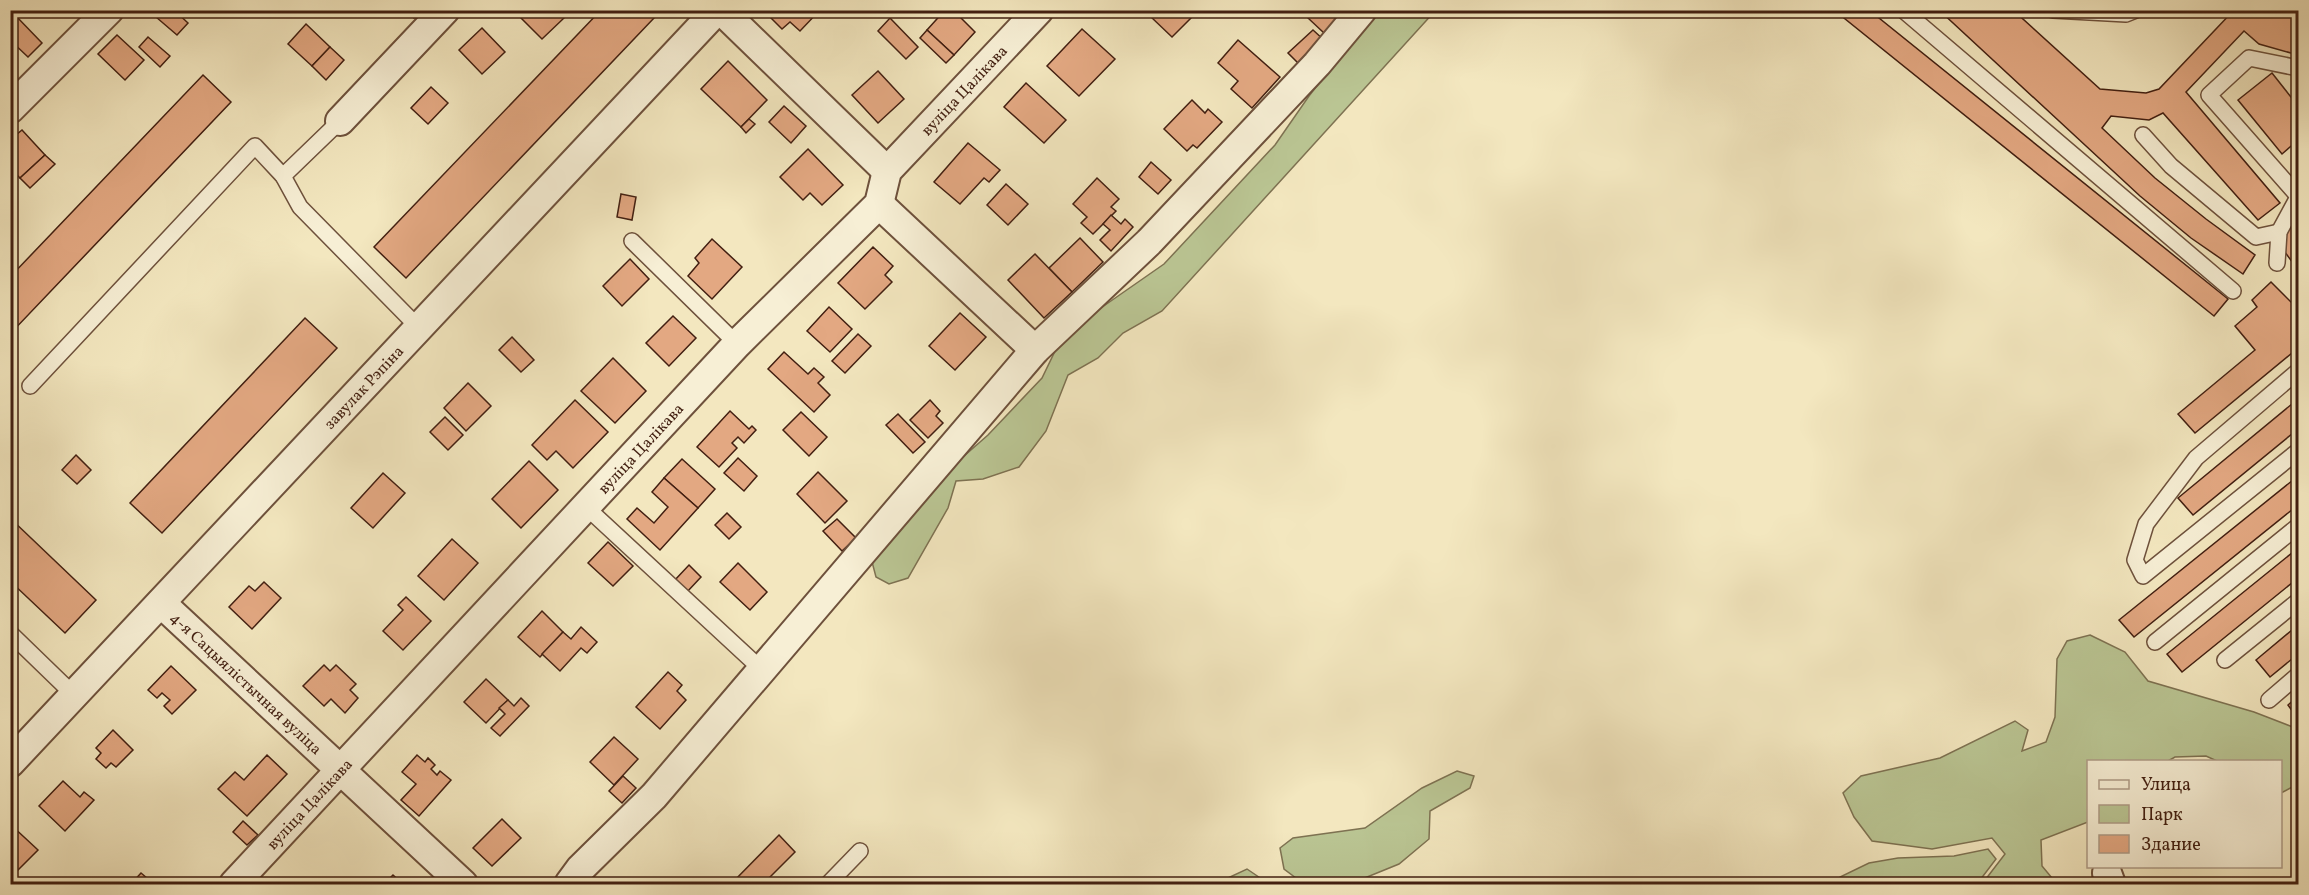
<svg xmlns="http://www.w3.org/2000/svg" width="2309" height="895" font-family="Vollkorn,serif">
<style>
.green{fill:#bac593;stroke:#7e7252;stroke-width:1.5}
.building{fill:#e3a882;stroke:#421f11;stroke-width:1.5}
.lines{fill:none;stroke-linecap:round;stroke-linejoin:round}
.service-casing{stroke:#6e513c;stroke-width:18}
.minor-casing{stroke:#6e513c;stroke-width:32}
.service{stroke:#f7efd5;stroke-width:15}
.minor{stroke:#f7efd5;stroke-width:28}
.labels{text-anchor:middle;stroke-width:5;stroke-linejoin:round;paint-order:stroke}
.street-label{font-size:16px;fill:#421f11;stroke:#f7efd5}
</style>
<rect width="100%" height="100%" fill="#f3e7bf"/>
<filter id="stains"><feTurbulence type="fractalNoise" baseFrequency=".00333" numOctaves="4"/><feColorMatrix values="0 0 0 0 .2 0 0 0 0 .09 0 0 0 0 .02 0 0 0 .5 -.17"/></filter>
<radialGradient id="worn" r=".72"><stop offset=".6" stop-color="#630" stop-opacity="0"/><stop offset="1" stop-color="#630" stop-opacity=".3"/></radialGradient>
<g class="green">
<polygon points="1375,11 1435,11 1162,311 1123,333 1098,358 1068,375 1046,431 1019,467 983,479 956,481 948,508 908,578 889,584 876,577 871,558 947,471 988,435 1042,378 1058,345 1098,310 1164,264 1275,145 1309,96"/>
<polygon points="2090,635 2125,652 2148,681 2254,712 2298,729 2298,784 2281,793 2280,762 2217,761 2206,756 2175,757 2168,761 2088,762 2088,822 2041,840 2042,866 2057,884 1982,884 2005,854 1992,838 1932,849 1872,841 1854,817 1843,793 1861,776 1940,758 2015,721 2028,730 2022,751 2046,742 2055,717 2057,659 2067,641"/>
<polygon points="1457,771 1474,776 1470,788 1430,811 1429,839 1399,864 1350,884 1304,884 1284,869 1280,848 1293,838 1365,828 1422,788"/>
<polygon points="1988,849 1996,859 1977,884 1837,884 1840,877 1869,863 1898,858 1954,856"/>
<polygon points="1247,869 1269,884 1215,884"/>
</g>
<g class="building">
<polygon points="174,10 188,23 177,35 149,11"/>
<polygon points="406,10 422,10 414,18"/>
<polygon points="527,10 557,10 564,18 542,39 520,17"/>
<polygon points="601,10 646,10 654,18 406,278 374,247"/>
<polygon points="820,10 800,31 790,22 782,29 764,11"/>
<polygon points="945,10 953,10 975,32 954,55 927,30"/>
<polygon points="1157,10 1193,10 1196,13 1172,37 1151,17"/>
<polygon points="1315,10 1341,10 1344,13 1324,33 1308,18"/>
<polygon points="1834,10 1869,10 2228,299 2214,316"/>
<polygon points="1939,10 2013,10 2100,89 2146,93 2159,89 2234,10 2298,10 2298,55 2259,44 2244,31 2186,92 2280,203 2258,220 2163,113 2149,120 2111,116 2102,128 2155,178 2206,219 2255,255 2243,274 2191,238 2140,196"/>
<polygon points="15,15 42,43 28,57 10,40 10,20"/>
<polygon points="890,18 918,47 906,59 878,31"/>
<polygon points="306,24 330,47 312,66 288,44"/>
<polygon points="482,28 505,52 482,74 459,50"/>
<polygon points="1082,29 1115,59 1079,96 1047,66"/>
<polygon points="927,30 954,55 946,63 920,38"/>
<polygon points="1313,30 1325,41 1300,65 1288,53"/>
<polygon points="117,35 144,60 125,80 98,54"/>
<polygon points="148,37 170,56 160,67 139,47"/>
<polygon points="1238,40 1280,77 1252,108 1231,89 1238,81 1218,63"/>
<polygon points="330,47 344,60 326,80 312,66"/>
<polygon points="728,61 767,100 741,127 701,89"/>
<polygon points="878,71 904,99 878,123 852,95"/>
<polygon points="2272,73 2298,106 2298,140 2282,154 2238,100"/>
<polygon points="203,75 231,102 10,334 10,277"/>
<polygon points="1026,83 1066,120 1044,143 1004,107"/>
<polygon points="431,87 448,103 428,124 411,108"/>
<polygon points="1192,100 1205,113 1208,109 1222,122 1197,148 1193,145 1187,151 1164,129"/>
<polygon points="784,106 806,126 791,143 769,122"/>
<polygon points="749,119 755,124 746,133 741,127"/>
<polygon points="22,130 45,155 20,178 10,168 10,140"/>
<polygon points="968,143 1000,170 989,182 984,178 960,204 934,182"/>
<polygon points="808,149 843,185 822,205 810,193 803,200 780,177"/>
<polygon points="45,155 55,164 30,188 20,178"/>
<polygon points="1151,162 1171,180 1158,194 1139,177"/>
<polygon points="1097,178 1119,199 1111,207 1116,211 1093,234 1081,223 1087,217 1073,204"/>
<polygon points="1006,184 1028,204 1008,225 987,205"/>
<polygon points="621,194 636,197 632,220 617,217"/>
<polygon points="1111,215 1121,224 1125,219 1133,227 1111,251 1100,240 1110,230 1103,224"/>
<polygon points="2292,218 2298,226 2298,270 2279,244"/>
<polygon points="1080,238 1103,262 1072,292 1049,268"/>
<polygon points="712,239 742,267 712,299 688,276 699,263 695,258"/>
<polygon points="873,247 893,266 885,275 892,282 865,309 838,283"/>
<polygon points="1035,254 1072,292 1044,318 1008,280"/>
<polygon points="630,259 649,279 622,306 603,286"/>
<polygon points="2271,282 2298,309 2298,348 2195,433 2178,414 2255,350 2235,326 2257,307 2252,300"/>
<polygon points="829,307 852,329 830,352 807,331"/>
<polygon points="960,313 986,337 955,370 929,346"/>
<polygon points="673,316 696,338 669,366 646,343"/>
<polygon points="305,318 337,348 162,533 130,503"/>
<polygon points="858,334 871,346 845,373 832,361"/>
<polygon points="512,337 534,360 521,372 499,350"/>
<polygon points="784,352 808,374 814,368 824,377 818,383 830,395 814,412 768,369"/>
<polygon points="613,358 646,391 615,423 581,391"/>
<polygon points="468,383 491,406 466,431 444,408"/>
<polygon points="2298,399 2298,429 2193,515 2178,498"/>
<polygon points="575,400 608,432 573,468 556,451 547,460 532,445"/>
<polygon points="930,400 940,411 936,416 943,423 928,438 910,420"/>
<polygon points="730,411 749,429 752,426 756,430 744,443 738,437 732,443 737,448 719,467 697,447"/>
<polygon points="801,412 827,437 809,456 783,430"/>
<polygon points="898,414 925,442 913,453 886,425"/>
<polygon points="445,417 463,435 448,450 430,432"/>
<polygon points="76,455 91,470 77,484 62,470"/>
<polygon points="738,458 757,476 744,491 724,473"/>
<polygon points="682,459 715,489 698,508 664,478"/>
<polygon points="529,461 558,490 521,528 492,499"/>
<polygon points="818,472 847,501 825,523 797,494"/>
<polygon points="383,473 405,493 373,528 351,508"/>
<polygon points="2298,476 2298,505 2134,637 2119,620"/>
<polygon points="664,478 698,508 660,550 627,519 637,508 654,523 668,507 652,492"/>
<polygon points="727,513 741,527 729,539 715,525"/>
<polygon points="10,518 96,600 65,633 10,581"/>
<polygon points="837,519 856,538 842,551 823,531"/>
<polygon points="452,539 478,563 444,600 418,576"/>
<polygon points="608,542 633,566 613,586 588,563"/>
<polygon points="2298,548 2298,578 2182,672 2167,654"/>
<polygon points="738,563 767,592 750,610 720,582"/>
<polygon points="689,565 701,577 687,592 674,581"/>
<polygon points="264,582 281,598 252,629 229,607 249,586 255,591"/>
<polygon points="406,597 431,621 403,650 383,631 403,610 398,605"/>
<polygon points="542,611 563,632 540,657 518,637"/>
<polygon points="2298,625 2298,654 2270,677 2256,660"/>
<polygon points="581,627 597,642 587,653 581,648 560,671 542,654 563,632 571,639"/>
<polygon points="324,665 330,671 336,665 356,684 350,690 358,698 345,713 331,699 324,706 303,686"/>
<polygon points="171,666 196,690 172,714 164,706 170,700 162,693 157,698 148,690"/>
<polygon points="668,672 682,685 677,691 686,700 660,729 636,707"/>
<polygon points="486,679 508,700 486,723 464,702"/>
<polygon points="2298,696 2298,719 2288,705"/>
<polygon points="521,698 529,706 500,736 491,728 505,714 499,708 508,700 514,706"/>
<polygon points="113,730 133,750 116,767 111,763 106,768 96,759 101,753 96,748"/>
<polygon points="614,737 638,759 614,785 590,762"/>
<polygon points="267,755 287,774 247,816 218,789 235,772 244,780"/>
<polygon points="417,755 425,762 428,758 435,765 431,769 437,775 440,771 451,780 419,816 401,800 416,784 402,772"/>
<polygon points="623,776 636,788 622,803 609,791"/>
<polygon points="63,781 80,797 84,792 94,800 65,831 39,806"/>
<polygon points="502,819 521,838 492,866 473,848"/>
<polygon points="243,821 258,835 247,845 233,832"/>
<polygon points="10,824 38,850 10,878"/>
<polygon points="779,835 795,852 763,884 731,884"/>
<polygon points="141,873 154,884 131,884"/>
<polygon points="393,875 403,884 384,884"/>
</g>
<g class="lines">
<defs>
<g id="service">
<polyline points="1903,10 2233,291"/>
<polyline points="2053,10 2126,14 2136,10"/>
<polyline points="2298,68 2249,58 2209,95 2298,196"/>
<polyline points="2143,135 2171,166 2256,237 2279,232"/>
<polyline points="283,176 340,121"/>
<polyline points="632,241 737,344"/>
<polyline points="2277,263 2279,232 2298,197"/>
<polyline points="2298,371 2196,458 2146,524 2135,560 2143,576 2298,451"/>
<polyline points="30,386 255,146 283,176 300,207 419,328"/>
<polyline points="586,507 761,669"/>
<polyline points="10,633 74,695"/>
<polyline points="2155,642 2298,526"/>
<polyline points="2225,660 2298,601"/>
<polyline points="2269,700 2298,675"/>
<polyline points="828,884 860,851"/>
</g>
<g id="minor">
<polyline points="721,10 887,171"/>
<polyline points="10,109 109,10"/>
<polyline points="340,121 445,10"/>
<polyline points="879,204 1035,350"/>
<path id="s1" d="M161,603L463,884"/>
<path id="s2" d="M10,763L717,10"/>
<polyline points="2107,873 2111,884"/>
<path id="s3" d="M234,884L737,344L879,204L887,171L1039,10"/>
<polyline points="569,884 580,869 654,796 1035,350 1149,242 1317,64 1362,10"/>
</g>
</defs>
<use href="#service" class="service-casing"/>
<use href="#minor" class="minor-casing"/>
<use href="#service" class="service"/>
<use href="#minor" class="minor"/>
</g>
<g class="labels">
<g class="street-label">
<text dy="6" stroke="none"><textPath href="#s3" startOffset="1083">вуліца Цалікава</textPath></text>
<text dy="6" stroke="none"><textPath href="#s2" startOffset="516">завулак Рэпіна</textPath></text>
<text dy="6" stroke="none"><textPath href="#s3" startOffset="596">вуліца Цалікава</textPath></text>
<text dy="6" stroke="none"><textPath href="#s1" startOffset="117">4-я Сацыялістычная вуліца</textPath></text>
<text dy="6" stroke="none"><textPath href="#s3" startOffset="110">вуліца Цалікава</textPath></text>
</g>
</g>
<rect width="2309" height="895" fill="none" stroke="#f3e7bf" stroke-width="36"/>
<rect x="12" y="12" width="2285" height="871" fill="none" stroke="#421f11" stroke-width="3"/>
<rect x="18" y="18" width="2273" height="859" fill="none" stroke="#421f11" stroke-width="1.5"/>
<rect x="2087" y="760" width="195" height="108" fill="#f7efd5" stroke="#af9c87" stroke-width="1.5"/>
<rect x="2099" y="780" width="30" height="9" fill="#f7efd5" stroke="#af9c87" stroke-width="1.5"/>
<text x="2141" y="790" font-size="18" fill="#421f11">Улица</text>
<rect x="2099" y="805" width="30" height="18" fill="#bac593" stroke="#af9c87" stroke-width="1.5"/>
<text x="2141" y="820" font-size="18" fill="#421f11">Парк</text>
<rect x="2099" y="835" width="30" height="18" fill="#e3a882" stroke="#af9c87" stroke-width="1.5"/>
<text x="2141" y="850" font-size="18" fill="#421f11">Здание</text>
<rect width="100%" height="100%" filter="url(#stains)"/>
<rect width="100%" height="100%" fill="url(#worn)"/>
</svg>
